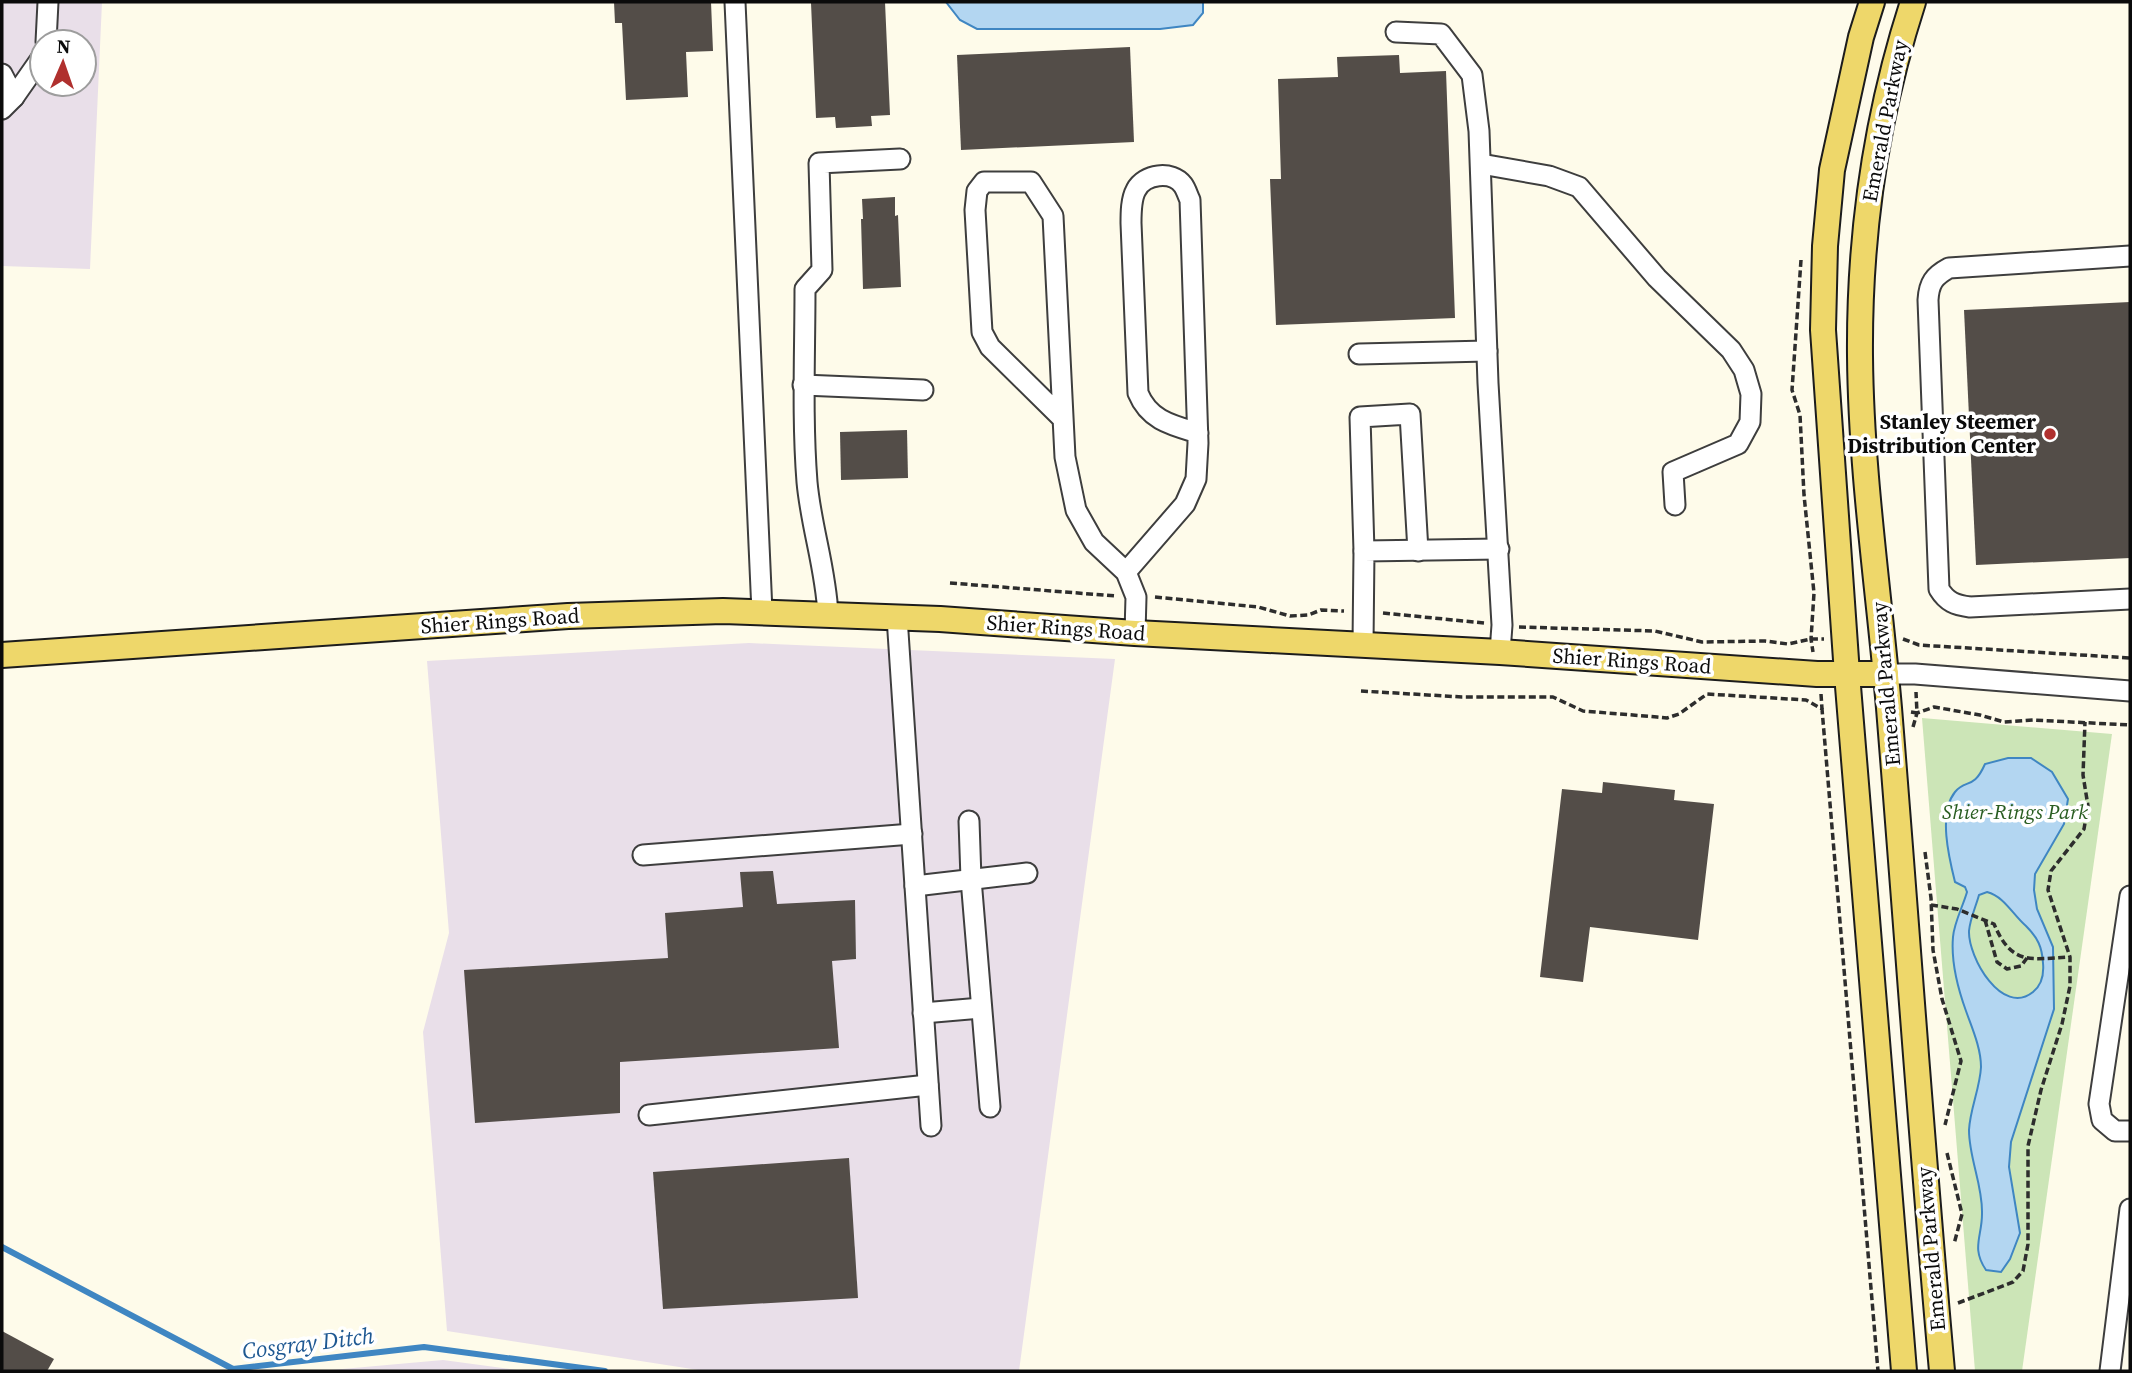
<svg xmlns="http://www.w3.org/2000/svg" width="2132" height="1373" font-family="'Source Serif 4',serif">
<style>
.industrial{fill:#e9dfe9;fill-rule:evenodd}
.green{fill:#cce5b7}
.water{fill:#b3d6f1;stroke:#3f86c2;stroke-width:2;fill-rule:evenodd}
.lines{fill:none;stroke-linecap:round;stroke-linejoin:round}
.stream{stroke:#3f86c2;stroke-width:6}
.building{fill:#534d48}
.minor-casing{stroke:#3e3e3e;stroke-width:23}
.major-casing{stroke:#1c1c1c;stroke-width:28}
.path{stroke:#2d2d2d;stroke-width:3.5;stroke-dasharray:7 3.5;stroke-linecap:butt}
.minor{stroke:#fff;stroke-width:19}
.major{stroke:#eed76a;stroke-width:24}
.poi-dot{fill:#b0302e;stroke:#fff;stroke-width:2.5}
.labels{text-anchor:middle;stroke-width:7;stroke-linejoin:round;paint-order:stroke}
.street-label{font-size:21px;fill:#0b0b0b;stroke:#fff}
.poi-label{font-size:21px;font-weight:bold;fill:#0b0b0b;stroke:#fff;text-anchor:end}
.park-label{font-size:21px;font-style:italic;fill:#295d21;stroke:#fff}
.water-label{font-size:23px;font-style:italic;fill:#1e5892;stroke:#fff}
</style>
<rect width="100%" height="100%" fill="#fefbea"/>
<g class="industrial">
<path d="M2,2H102L90,269L2,266ZM42,42H84V84H42Z"/>
<polygon points="749,643 1115,659 1019,1371 705,1371 447,1331 423,1032 449,933 427,661"/>
<polygon points="443,1360 524,1371 331,1371 331,1370"/>
</g>
<polygon class="green" points="1922,718 2112,734 2022,1371 1975,1371"/>
<g class="water">
<polygon points="946,2 1203,2 1203,13 1193,25 1160,29 977,29 960,20"/>
<path d="M2008,758H2031L2052,772L2068,799L2064,824L2035,874L2034,890L2037,909L2053,947L2054,1009L2011,1142L2009,1167L2020,1233L2010,1259L2001,1272L1986,1270C1971,1248 1982,1237 1982,1214C1983,1185 1969,1159 1969,1130C1970,1109 1980,1088 1981,1067C1981,1048 1972,1028 1966,1011C1958,989 1951,960 1953,937C1954,923 1963,906 1967,892L1965,887L1955,882C1949,858 1938,813 1955,792C1966,778 1973,791 1985,764ZM1987,892C2005,897 2012,914 2026,926C2038,938 2042,947 2043,963C2044,974 2042,985 2033,992C2002,1017 1968,957 1969,931C1970,919 1976,906 1979,895Z"/>
</g>
<g class="lines">
<polyline class="stream" points="2,1247 233,1369 424,1347 605,1371"/>
</g>
<g class="building">
<polygon points="614,2 711,2 713,51 686,52 688,97 626,100 622,23 615,23"/>
<polygon points="885,2 890,115 871,116 872,126 836,128 835,117 816,118 811,3"/>
<polygon points="1130,47 1134,142 961,150 957,55"/>
<polygon points="1399,55 1400,73 1446,71 1455,318 1276,325 1270,179 1281,179 1278,79 1338,77 1337,57"/>
<polygon points="895,197 895,216 898,215 901,287 863,289 861,219 863,219 862,199"/>
<polygon points="2130,302 2130,558 1976,565 1964,310"/>
<polygon points="907,430 908,478 841,480 840,432"/>
<polygon points="1603,782 1675,790 1674,800 1714,804 1698,940 1590,927 1583,982 1540,977 1562,789 1602,793"/>
<polygon points="773,871 777,904 855,900 856,959 832,961 839,1048 620,1062 620,1113 475,1123 464,970 668,958 665,913 743,907 740,872"/>
<polygon points="849,1158 858,1298 663,1309 653,1172"/>
<polygon points="2,1331 54,1359 47,1371 2,1371"/>
</g>
<g class="lines">
<defs>
<g id="minor">
<polyline points="735,2 762,612"/>
<polyline points="1396,32 1441,34 1472,75 1479,131 1488,383 1502,625 1500,652"/>
<polyline points="46,42 48,2"/>
<polyline points="2,74 14,97"/>
<polyline points="2,109 14,97 42,57"/>
<polyline points="1481,164 1549,176 1579,187 1657,278 1731,350 1744,370 1751,394 1750,422 1738,444 1673,472 1675,505"/>
<path d="M2130,256L1949,268C1934,276 1929,283 1928,300L1939,589C1947,602 1955,605 1970,607L2130,599"/>
<polyline points="1359,354 1487,351"/>
<polyline points="803,385 923,390"/>
<polyline points="1063,419 990,347 982,332 975,210 977,191 984,182 1031,182 1053,216 1065,457 1076,510 1094,542 1126,572 1136,597 1135,633"/>
<polyline points="1364,551 1360,417 1410,414 1418,551"/>
<path d="M1126,572L1185,504L1196,479L1198,443L1190,200C1188,196 1186,189 1183,185C1172,170 1144,174 1136,190C1131,199 1131,213 1131,223L1138,393C1149,420 1171,425 1198,433"/>
<path d="M828,615C826,569 811,527 807,482C802,418 805,353 805,289L822,270L819,163L900,159"/>
<polyline points="897,617 931,1126"/>
<polyline points="1363,644 1364,551 1499,549"/>
<polyline points="1886,674 1915,674 2130,691"/>
<polyline points="969,821 971,879 990,1107"/>
<polyline points="643,855 912,834"/>
<polyline points="915,886 1027,873"/>
<polyline points="2130,896 2099,1104 2102,1120 2115,1131 2130,1131"/>
<polyline points="923,1013 981,1008"/>
<polyline points="649,1115 928,1085"/>
<polyline points="2110,1371 2130,1209"/>
</g>
<g id="major">
<polyline points="1872,2 1861,37 1832,170 1825,246 1823,330 1847,674 1904,1371"/>
<path d="M1913,2C1876,116 1859,237 1860,356C1861,474 1879,592 1889,708C1907,929 1922,1150 1942,1371"/>
<polyline points="2,655 568,616 723,611 940,619 1135,633 1500,652 1817,674 1886,674"/>
</g>
</defs>
<use href="#minor" class="minor-casing"/>
<use href="#major" class="major-casing"/>
<g class="path">
<polyline points="1801,260 1792,390 1800,415 1804,495 1814,593 1811,639 1813,652"/>
<polyline points="950,583 1116,596"/>
<polyline points="1155,597 1258,607 1290,616 1308,615 1321,610 1344,611"/>
<polyline points="1383,613 1484,623"/>
<polyline points="1519,627 1655,631 1702,642 1765,641 1788,644 1811,639 1824,639"/>
<polyline points="1903,639 1919,645 2130,658"/>
<polyline points="1361,691 1462,697 1553,697 1583,711 1657,717 1667,718 1679,714 1707,694 1806,700 1822,709 1878,1371"/>
<polyline points="1821,694 1822,709"/>
<polyline points="1911,712 1917,713 1916,692"/>
<polyline points="1913,727 1917,713 1934,707 1980,715 2004,722 2033,720 2130,725"/>
<polyline points="1925,852 1931,898 1933,950 1942,999 1961,1061 1945,1125"/>
<path d="M1931,905L1957,909L1994,924C2012,966 2030,959 2069,957"/>
<polyline points="1985,920 1997,962 2007,969 2021,966 2027,958"/>
<polyline points="1947,1153 1962,1214 1954,1244"/>
<polyline points="1958,1303 2013,1282 2023,1271 2028,1244 2028,1146 2041,1090 2062,1024 2070,986 2070,957 2048,890 2051,871 2084,829 2088,806 2083,775 2085,722"/>
</g>
<use href="#minor" class="minor"/>
<use href="#major" class="major"/>
</g>
<circle class="poi-dot" cx="2050" cy="434" r="7"/>
<g class="labels">
<g class="street-label">
<text transform="translate(1885 121) rotate(-79)" y="7">Emerald Parkway</text>
<text transform="translate(500 621) rotate(-4)" y="7">Shier Rings Road</text>
<text transform="translate(1066 628) rotate(4)" y="7">Shier Rings Road</text>
<text transform="translate(1632 661) rotate(4)" y="7">Shier Rings Road</text>
<text transform="translate(1886 684) rotate(-95)" y="7">Emerald Parkway</text>
<text transform="translate(1931 1249) rotate(-95)" y="7">Emerald Parkway</text>
</g>
<g class="poi-label">
<text x="2036" y="429">Stanley Steemer<tspan x="2036" dy="24">Distribution Center</tspan></text>
</g>
<g class="park-label">
<text x="2015" y="819">Shier-Rings Park</text>
</g>
<g class="water-label">
<text transform="translate(308 1343) rotate(-7)" y="8">Cosgray Ditch</text>
</g>
</g>
<rect width="2132" height="1373" fill="none" stroke="#0b0b0b" stroke-width="7"/>
<g transform="translate(63 63) rotate(2)"><circle r="33" fill="#ffffff" stroke="#9d9d9d" stroke-width="2"/>
<path d="M0-5L12 26L0 18L-12 26Z" fill="#b0302e"/>
<text y="-10" font-size="19" font-weight="bold" text-anchor="middle" fill="#0b0b0b">N</text>
</g>
</svg>
